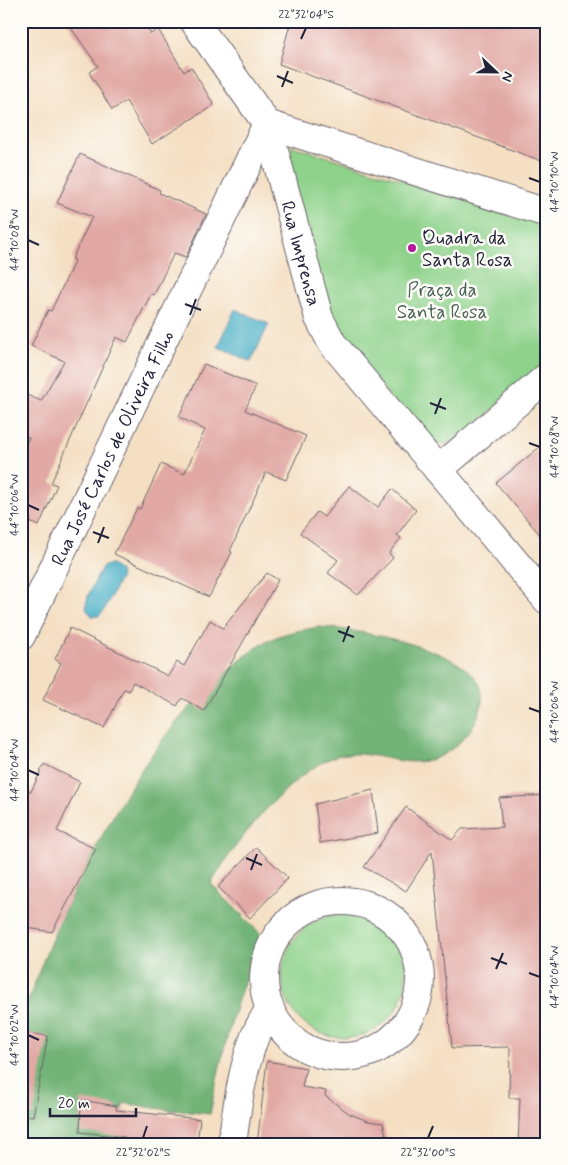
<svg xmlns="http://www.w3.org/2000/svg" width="568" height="1165" font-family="Mynerve,sans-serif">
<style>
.green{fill:#8ed28b;stroke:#587a63}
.forest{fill:#72b477;stroke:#4a6b59}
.water{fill:#46aec6;stroke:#346880}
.building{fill:#e1a8a4}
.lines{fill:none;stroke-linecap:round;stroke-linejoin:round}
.minor-casing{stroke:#6c646b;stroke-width:30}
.minor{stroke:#fff;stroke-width:28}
.ticks{fill:none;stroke:#22223b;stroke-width:2}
.poi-dot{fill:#b5179e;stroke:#fdfcf7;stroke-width:2}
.labels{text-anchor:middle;stroke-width:5;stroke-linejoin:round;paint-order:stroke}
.poi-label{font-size:19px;fill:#22223b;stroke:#fdfcf7;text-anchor:start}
.street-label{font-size:19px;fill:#22223b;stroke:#fdfcf7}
.park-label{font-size:19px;fill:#486057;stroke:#fdfcf7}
.neatline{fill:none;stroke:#22223b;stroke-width:2}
.ticks-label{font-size:12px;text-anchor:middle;fill:#22223b}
</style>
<rect width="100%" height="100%" fill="#fdfcf7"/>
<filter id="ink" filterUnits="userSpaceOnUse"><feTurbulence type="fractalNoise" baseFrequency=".02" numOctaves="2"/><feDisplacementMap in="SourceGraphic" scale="10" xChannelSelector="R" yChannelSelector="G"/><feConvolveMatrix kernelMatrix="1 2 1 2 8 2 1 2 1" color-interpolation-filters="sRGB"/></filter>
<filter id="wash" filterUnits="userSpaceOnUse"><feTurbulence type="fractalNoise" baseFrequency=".0096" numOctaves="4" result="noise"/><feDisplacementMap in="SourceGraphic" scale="20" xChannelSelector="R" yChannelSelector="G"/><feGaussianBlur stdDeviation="1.12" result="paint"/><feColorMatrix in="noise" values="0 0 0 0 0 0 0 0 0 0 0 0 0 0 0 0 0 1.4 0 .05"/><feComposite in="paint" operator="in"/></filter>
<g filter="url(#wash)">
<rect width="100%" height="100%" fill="#f4dfc3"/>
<g class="green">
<path d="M292,146L547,224V363L460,438C448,445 440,446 427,442L330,324L287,154Z"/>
<circle cx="344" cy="976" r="62"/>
</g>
<path class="forest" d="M318,627C356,629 465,648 480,686C484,696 482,707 478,716C473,728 464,740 453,748C417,777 384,751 347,754C301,758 232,845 211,884L262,935C238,992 221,1053 210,1114L154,1108L123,1103L121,1144H21V1021L23,1016C45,951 72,889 106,829C140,768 174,716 228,671C241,659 257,645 274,638C287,632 304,630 318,627Z"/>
<g class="water">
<polygon points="235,309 269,324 251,362 218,347"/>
<path d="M110,564L120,571L121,577L103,612L99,616H92C89,613 86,610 86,606C86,595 98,577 102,567Z"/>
</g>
<g id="blocks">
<g class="building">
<polygon points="66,21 143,21 151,34 158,29 184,72 191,67 214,105 152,144 126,101 112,110 89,72 98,66"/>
<polygon points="291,21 547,21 547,163 279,64"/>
<polygon points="80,154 160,190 159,193 206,214 186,257 174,253 154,295 151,294 127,342 116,337 51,483 57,485 39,526 21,518 21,454 29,438 21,434 21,408 27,395 41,401 64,361 31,346 48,310 51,311 75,260 72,259 92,217 57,203"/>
<polygon points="204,364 256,386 245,410 306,436 286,480 266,472 230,551 232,552 209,597 114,554 137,508 140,509 161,464 184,474 205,430 179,417"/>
<polygon points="547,441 547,543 496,483"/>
<polygon points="349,486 378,507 392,489 416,510 397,535 401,538 389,553 393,558 358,595 328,573 338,560 300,533 317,512 324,517"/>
<polygon points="267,573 278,580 204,711 182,698 177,706 133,682 129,691 124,689 104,728 43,700 61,663 55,659 70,628 168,676 177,662 184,666 210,620 223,628"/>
<polygon points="44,764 80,782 57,831 96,849 52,932 21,927 21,787 31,792"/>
<polygon points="373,790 378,833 320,843 315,804"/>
<polygon points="547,795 547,1144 518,1144 520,1098 509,1098 510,1047 452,1048 432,851 406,891 364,867 406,807 452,840 462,829 502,827 499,798"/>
<polygon points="256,847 288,878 250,918 218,887"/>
<polygon points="21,1032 48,1036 33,1116 21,1115"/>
<polygon points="267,1061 306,1068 302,1087 326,1091 325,1096 350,1114 368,1121 383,1123 388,1144 257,1144"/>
<polygon points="81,1100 117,1106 116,1110 200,1119 197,1144 124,1144 125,1137 80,1132"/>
</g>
</g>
</g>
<g filter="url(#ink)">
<use href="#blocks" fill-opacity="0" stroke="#6c646b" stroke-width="1"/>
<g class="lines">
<defs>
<g id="minor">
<path id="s1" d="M194,21L267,124L319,318L332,343L547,600"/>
<polyline points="267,124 547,213"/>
<polyline points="438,470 547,377"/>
<path id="s2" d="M21,636L267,124"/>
<circle cx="342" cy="979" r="78"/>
<path d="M232,1144C237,1107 242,1070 255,1036C259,1026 265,1017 270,1008"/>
</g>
</defs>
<use href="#minor" class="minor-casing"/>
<use href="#minor" class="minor"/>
</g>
</g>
<path class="ticks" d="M301,39L306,28M277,76L293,83M282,87L288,71M529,178L540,182M28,240L39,245M185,304L201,310M190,315L196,299M430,403L446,409M435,414L441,398M529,443L540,447M28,505L39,510M93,532L109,538M98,543L104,527M338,631L354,637M343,642L349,626M529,708L540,712M28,770L39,775M246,858L262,865M251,870L257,854M491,958L507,964M496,969L503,953M529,973L540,977M28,1035L39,1040M143,1138L147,1126M428,1138L433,1126"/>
<circle class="poi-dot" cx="412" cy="248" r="5"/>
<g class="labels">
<g class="poi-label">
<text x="422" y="244">Quadra da<tspan x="422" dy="22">Santa Rosa</tspan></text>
</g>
<g class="street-label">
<text dy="7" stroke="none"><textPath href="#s1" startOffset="260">Rua Imprensa</textPath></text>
<text dy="7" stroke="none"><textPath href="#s2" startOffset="209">Rua José Carlos de Oliveira Filho</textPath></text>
</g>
<g class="park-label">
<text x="442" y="296">Praça da<tspan x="442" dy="22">Santa Rosa</tspan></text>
</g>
</g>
<rect width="568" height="1165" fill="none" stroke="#fdfcf7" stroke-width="55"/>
<g transform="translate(496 72) rotate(112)" stroke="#fdfcf7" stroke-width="4" paint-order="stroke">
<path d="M0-4L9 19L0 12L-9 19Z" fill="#22223b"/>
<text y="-8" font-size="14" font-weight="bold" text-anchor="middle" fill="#22223b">N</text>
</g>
<path d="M50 1108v8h86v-8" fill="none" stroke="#22223b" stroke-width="2.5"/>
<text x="58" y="1108" font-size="15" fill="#22223b" stroke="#fdfcf7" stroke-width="4" paint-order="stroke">20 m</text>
<rect x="28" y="28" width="512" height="1110" class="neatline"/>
<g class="ticks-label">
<text x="306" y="18">22°32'04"S</text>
<text transform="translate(554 182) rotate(-90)" y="4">44°10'10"W</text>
<text transform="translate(14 240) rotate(-90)" y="4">44°10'08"W</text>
<text transform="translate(554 447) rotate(-90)" y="4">44°10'08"W</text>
<text transform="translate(14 505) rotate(-90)" y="4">44°10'06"W</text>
<text transform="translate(554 712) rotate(-90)" y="4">44°10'06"W</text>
<text transform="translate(14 770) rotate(-90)" y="4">44°10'04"W</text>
<text transform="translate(554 977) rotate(-90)" y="4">44°10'04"W</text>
<text transform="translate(14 1035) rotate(-90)" y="4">44°10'02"W</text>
<text x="143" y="1156">22°32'02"S</text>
<text x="428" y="1156">22°32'00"S</text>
</g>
</svg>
